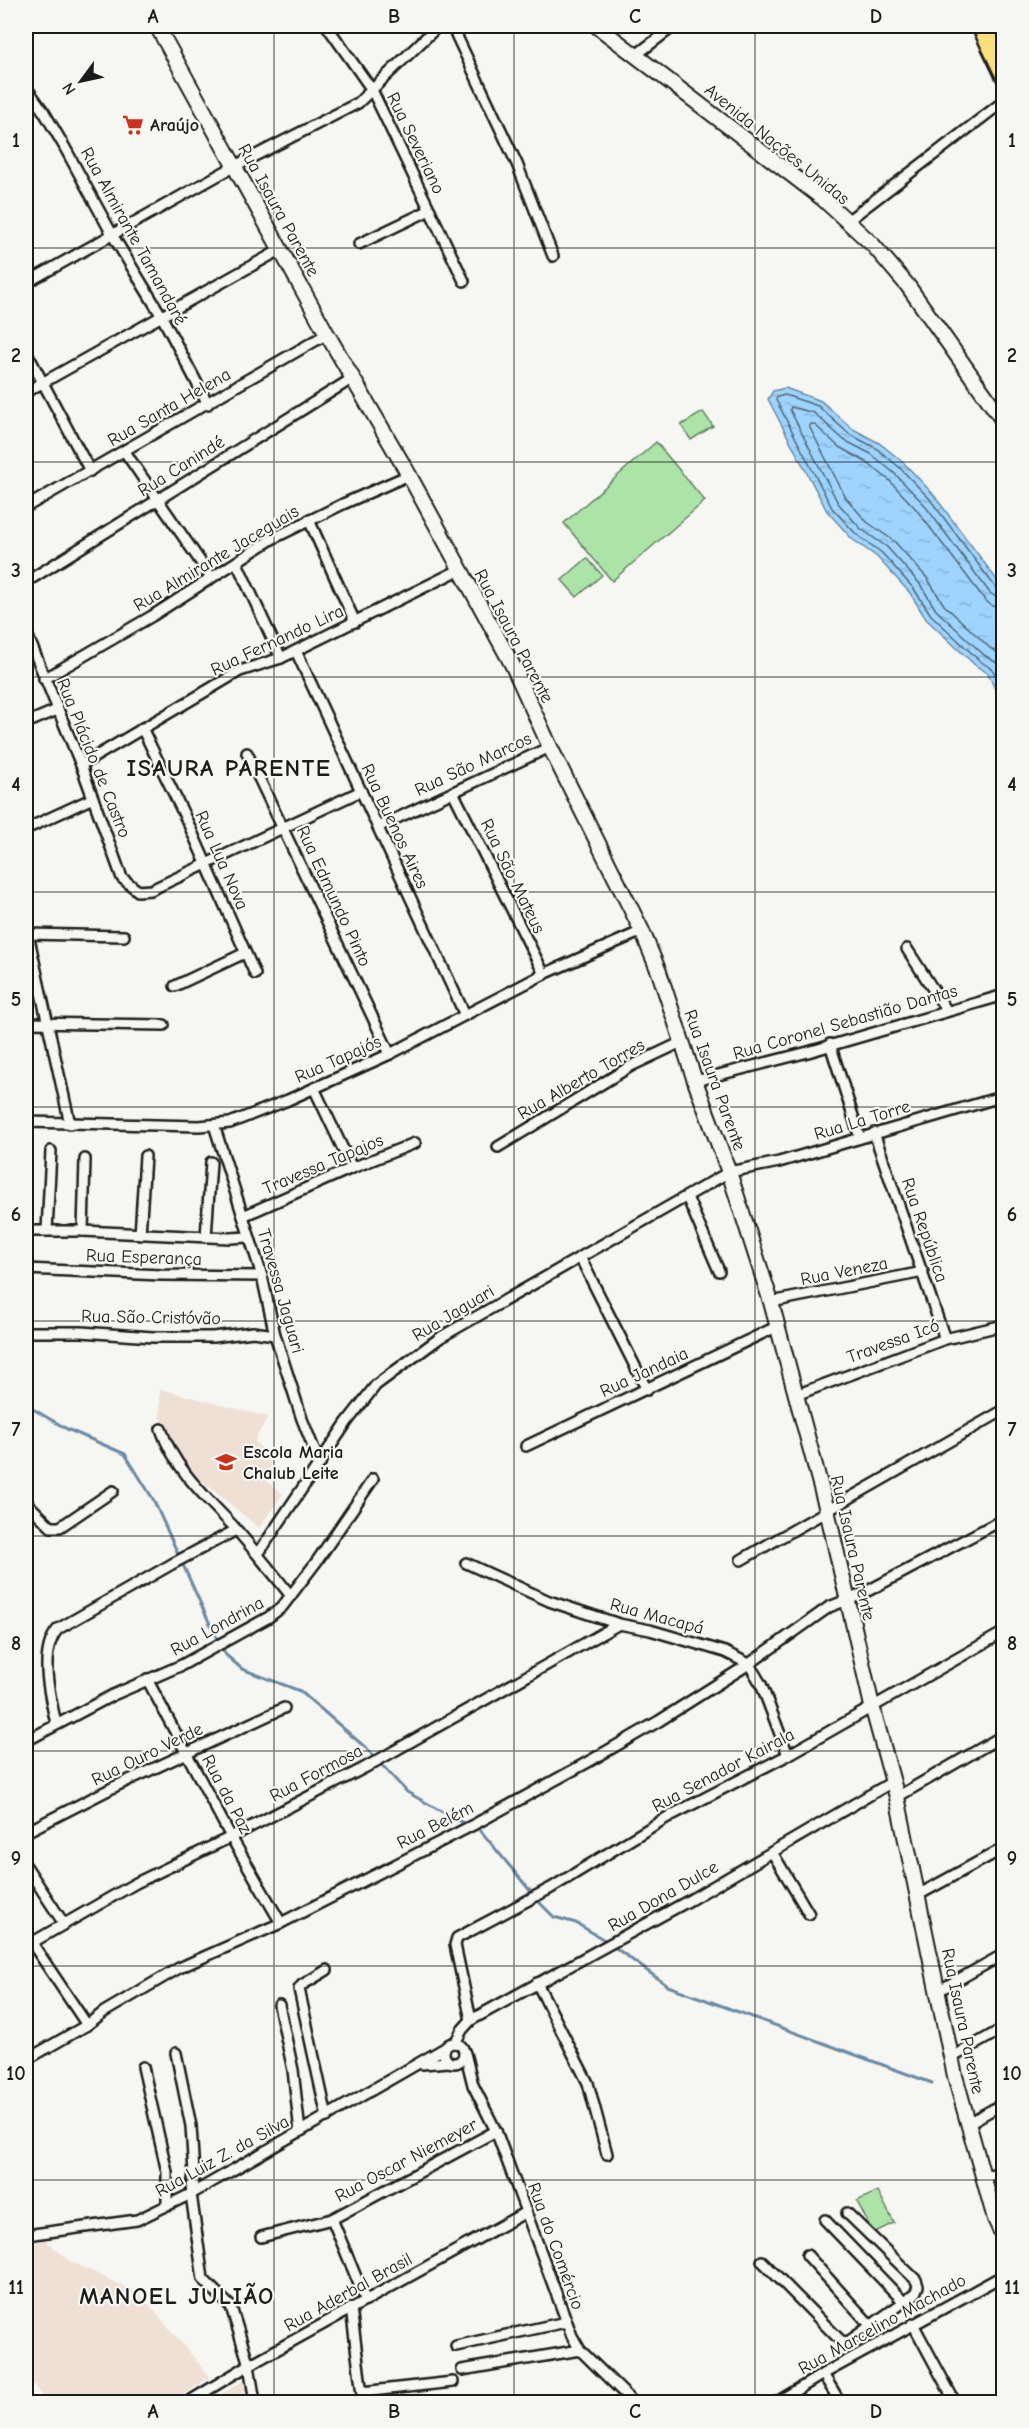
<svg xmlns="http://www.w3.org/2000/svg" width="1029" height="2428" font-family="'Comic Neue',sans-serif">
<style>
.built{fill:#efe0d5}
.pitch{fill:#ace4a8;stroke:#648062;stroke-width:1.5}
.water{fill:url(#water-ripples);stroke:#6a8aa3;stroke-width:1.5}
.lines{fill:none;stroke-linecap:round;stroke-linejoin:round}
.shore{stroke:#506676;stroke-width:1.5}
.stream{stroke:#6a8aa3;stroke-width:3}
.street-casing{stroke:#1c1c1c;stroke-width:14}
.secondary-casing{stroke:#1c1c1c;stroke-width:18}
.primary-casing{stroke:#1c1c1c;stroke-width:20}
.street{stroke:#f6f6f2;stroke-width:9}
.secondary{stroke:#f6f6f2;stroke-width:14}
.primary{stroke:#fce080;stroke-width:15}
.grid{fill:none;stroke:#1c1c1c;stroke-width:1.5;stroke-opacity:0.55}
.labels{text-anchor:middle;stroke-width:4.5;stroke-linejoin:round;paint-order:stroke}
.poi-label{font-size:18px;font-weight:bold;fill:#1c1c1c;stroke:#f6f6f2;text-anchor:start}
.street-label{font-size:18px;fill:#1c1c1c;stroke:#f6f6f2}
.district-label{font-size:24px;font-weight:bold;letter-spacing:1.5px;fill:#1c1c1c;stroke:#f6f6f2}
.neatline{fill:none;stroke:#1c1c1c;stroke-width:2}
.grid-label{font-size:20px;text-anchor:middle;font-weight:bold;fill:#1c1c1c}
</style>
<defs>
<pattern id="water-ripples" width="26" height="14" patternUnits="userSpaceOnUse" patternTransform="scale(1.5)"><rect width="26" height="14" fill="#9ed4fd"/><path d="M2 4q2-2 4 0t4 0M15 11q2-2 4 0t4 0" fill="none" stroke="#88b5d8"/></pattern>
</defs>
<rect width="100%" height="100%" fill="#f6f6f2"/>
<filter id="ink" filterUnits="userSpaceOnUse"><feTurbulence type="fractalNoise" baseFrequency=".0167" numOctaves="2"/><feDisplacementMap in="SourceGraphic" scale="12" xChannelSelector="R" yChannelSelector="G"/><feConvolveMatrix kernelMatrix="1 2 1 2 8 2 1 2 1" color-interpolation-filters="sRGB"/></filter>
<g filter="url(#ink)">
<g class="built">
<polygon points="160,1389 268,1417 254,1441 271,1458 268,1482 283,1494 259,1528 183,1465 160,1418"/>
<polygon points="44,2239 70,2261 140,2294 210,2377 173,2402 46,2402 26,2374 26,2284 31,2282 26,2264 26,2243"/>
<polygon points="244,2380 249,2381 252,2402 209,2402"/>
</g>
<g class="pitch">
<polygon points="703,412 713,426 691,440 681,425"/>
<polygon points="656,442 705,501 612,581 564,523"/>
<polygon points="587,558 602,575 577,597 562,580"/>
<polygon points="878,2191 894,2223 873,2233 857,2201"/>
</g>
<polygon class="water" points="785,388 821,401 853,429 879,443 903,462 933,494 1003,588 1003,696 997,694 988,673 976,666 926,619 910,593 877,557 852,539 827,511 768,399 773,391"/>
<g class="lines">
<g class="shore">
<polyline points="1004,591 996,588 929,498 899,467 876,448 849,434 818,406 785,395 777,397 776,400 832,508 856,534 882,553 914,589 931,615 980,661 992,669 1004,690"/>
<polyline points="1004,599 996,597 990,593 923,503 894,473 871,454 844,440 814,413 791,407 790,410 838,503 861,529 887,547 920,584 936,610 984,655 997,663 1004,673"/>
<polyline points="1004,608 992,606 985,600 916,509 888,479 866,462 839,447 814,424 810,424 810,428 846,498 867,522 894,541 927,578 944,605 990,648 1004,657"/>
</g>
<g class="stream">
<polyline points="26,1405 67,1429 125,1454 153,1499 215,1635 226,1655 242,1669 300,1691 366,1748 407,1792 455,1819 480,1830 541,1904 554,1917 576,1923 608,1942"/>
<polyline points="613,1946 668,1986 932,2083"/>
</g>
<defs>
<g id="street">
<polyline points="327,26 372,90 464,281"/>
<polyline points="452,26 517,164 553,256"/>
<polyline points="636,55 674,26"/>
<polyline points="26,87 44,112 64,146 113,236 161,315 208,404"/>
<polyline points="846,222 1004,101"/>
<polyline points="359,244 430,210"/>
<polyline points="26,283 233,167 358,103 438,26"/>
<polyline points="26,351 90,471"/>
<polyline points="26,392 280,250"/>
<polyline points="125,452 211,577"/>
<polyline points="26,507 327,334"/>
<polyline points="309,520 355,622"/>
<polyline points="237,563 281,658"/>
<polyline points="26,582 353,378"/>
<polyline points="26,632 81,765 122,878 138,891 151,890 361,791"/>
<polyline points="296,651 465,1015"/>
<polyline points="44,679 152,616 272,539 343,504 409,475"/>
<polyline points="26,723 57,710"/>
<polyline points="142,728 189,825 255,974"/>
<polyline points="247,753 390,1054"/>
<polyline points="81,765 240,671 281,658 459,570"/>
<polyline points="453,792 544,974"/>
<polyline points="378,827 550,747"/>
<polyline points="26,829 93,798"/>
<polyline points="26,934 124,936"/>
<polyline points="28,934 70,1124"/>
<polyline points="907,949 947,1011"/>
<polyline points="175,986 245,953"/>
<polyline points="26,1023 164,1025"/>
<polyline points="830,1044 860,1138"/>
<polyline points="695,1081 808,1052 1004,995"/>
<polyline points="314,1088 352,1168"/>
<polyline points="26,1122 199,1126 230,1123 288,1100 390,1054 544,974 642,931"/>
<polyline points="214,1125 262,1276 275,1335 302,1419 320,1464"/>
<polyline points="874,1133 945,1339"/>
<polyline points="498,1147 631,1066 682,1042"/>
<polyline points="687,1197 719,1271"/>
<polyline points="243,1216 352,1168 415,1143"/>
<polyline points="26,1231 83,1231 230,1238 249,1237"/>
<polyline points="47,1231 51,1151"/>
<polyline points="83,1231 85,1159"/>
<polyline points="140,1235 145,1156"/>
<polyline points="206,1237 211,1162"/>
<polyline points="580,1257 647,1390"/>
<polyline points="26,1269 161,1275 262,1276"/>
<polyline points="771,1302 923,1272"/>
<polyline points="26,1332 81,1332 153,1337 213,1337 253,1332 275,1335"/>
<polyline points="796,1395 945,1339 1004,1325"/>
<path d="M161,1429C175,1470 206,1497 235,1528C254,1550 273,1573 291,1596"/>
<polyline points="526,1446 776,1327"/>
<polyline points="26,1502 51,1527 60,1527 113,1491"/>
<polyline points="258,1554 347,1422 376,1385 441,1337 729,1172 779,1162 1004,1096"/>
<polyline points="741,1560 1004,1410"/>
<polyline points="466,1563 549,1601 619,1624 650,1630 725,1652 749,1664 761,1684 788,1755"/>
<polyline points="147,1679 231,1837 281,1923"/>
<path d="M56,1723C50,1697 38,1652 58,1629L172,1564L236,1530"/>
<polyline points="26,1741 113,1695 182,1665 269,1617 282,1607 317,1561 373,1479"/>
<polyline points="897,1797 1004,1735"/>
<polyline points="26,1832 116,1786 284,1708"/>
<polyline points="772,1852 809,1914"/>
<polyline points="26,1866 64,1924"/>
<polyline points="918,1895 1004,1848"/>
<polyline points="32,1943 87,2025"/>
<polyline points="26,1946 136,1883 231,1837 366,1767 619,1624"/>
<polyline points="327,1970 302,1985 299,1989 327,2117"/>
<polyline points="537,1983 588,2083 607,2154"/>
<polyline points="938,1991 1004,1954"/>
<polyline points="279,2005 293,2070 300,2132"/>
<polyline points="471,2020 455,1945 457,1938 551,1888 666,1818 788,1755 1004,1632"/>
<circle cx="454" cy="2053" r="10"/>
<polyline points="455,2043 462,2030 471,2020 690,1900 892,1782"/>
<polyline points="176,2053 191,2126 194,2173 191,2194 203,2279 231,2307 249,2365 255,2402"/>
<polyline points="465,2053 473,2085 496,2131 572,2336 580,2350 633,2402"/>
<polyline points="951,2058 1004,2028"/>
<polyline points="26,2060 87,2025 104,2012 179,1968 281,1923 477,1823 588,1762 659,1721 749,1664 829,1607 860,1595 1004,1519"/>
<polyline points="422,2064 449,2062"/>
<polyline points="143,2067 167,2172 167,2206"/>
<polyline points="967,2124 1004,2103"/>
<polyline points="983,2179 1004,2169"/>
<polyline points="332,2219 366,2301"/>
<polyline points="825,2220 904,2302"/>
<polyline points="26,2235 137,2220 191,2194 445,2048"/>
<polyline points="261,2237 332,2219 496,2131"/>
<polyline points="807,2255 871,2326"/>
<polyline points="762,2261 841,2341 848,2342 915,2294 918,2286 916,2280 847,2213"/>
<polyline points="351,2308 363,2402"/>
<polyline points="913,2324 955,2402"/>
<polyline points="456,2346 566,2322"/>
<polyline points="462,2370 580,2350"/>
<polyline points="823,2374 840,2402"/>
<polyline points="362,2392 453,2382"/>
<polyline points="188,2402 249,2365 526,2212"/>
<polyline points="777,2402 823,2374 1004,2275"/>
</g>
<g id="secondary">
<polyline points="157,26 327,334 409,475 513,666 550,747 642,931 659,972 695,1081 729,1172 771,1302 796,1395 827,1510 872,1706 897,1797 955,2076 995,2219 1004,2238"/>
<polyline points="597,26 822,198 873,245 908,286 1004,422"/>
</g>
<g id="primary">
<polyline points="980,26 1004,76"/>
<polyline points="996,26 1004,43"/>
</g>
</defs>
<use href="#street" class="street-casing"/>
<use href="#secondary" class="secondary-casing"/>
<use href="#primary" class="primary-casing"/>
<use href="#street" class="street"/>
<use href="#secondary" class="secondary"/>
<use href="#primary" class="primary"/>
</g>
</g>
<path class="grid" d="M274,26V2402M514,26V2402M755,26V2402M26,248H1004M26,462H1004M26,677H1004M26,892H1004M26,1107H1004M26,1321H1004M26,1536H1004M26,1751H1004M26,1966H1004M26,2180H1004"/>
<defs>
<symbol id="supermarket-bare" viewBox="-9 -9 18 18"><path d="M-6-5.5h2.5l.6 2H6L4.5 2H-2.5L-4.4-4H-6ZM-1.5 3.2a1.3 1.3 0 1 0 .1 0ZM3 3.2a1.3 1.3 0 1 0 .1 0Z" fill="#c8321e" stroke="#f6f6f2" stroke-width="2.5" paint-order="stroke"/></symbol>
<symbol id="school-bare" viewBox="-9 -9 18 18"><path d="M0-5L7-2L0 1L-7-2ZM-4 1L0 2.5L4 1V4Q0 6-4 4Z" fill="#c8321e" stroke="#f6f6f2" stroke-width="2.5" paint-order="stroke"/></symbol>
</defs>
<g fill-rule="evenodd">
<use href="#supermarket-bare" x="118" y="110" width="30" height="30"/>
<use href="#school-bare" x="211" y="1447" width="30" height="30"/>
</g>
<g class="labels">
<g class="poi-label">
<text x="150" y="131">Araújo</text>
<text x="243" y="1458">Escola Maria<tspan x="243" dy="21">Chalub Leite</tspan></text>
</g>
<g class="street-label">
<text transform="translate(416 143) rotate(64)" y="6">Rua Severiano</text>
<text transform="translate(777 144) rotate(39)" y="6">Avenida Nações Unidas</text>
<text transform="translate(279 210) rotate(61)" y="6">Rua Isaura Parente</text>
<text transform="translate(134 236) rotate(61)" y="6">Rua Almirante Tamandaré</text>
<text transform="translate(169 407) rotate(-30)" y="6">Rua Santa Helena</text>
<text transform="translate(181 466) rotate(-32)" y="6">Rua Canindé</text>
<text transform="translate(216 558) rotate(-31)" y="6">Rua Almirante Jaceguais</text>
<text transform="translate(514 636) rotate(62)" y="6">Rua Isaura Parente</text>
<text transform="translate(277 640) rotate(-25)" y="6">Rua Fernando Lira</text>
<text transform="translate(94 758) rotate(68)" y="6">Rua Plácido de Castro</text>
<text transform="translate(473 764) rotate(-25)" y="6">Rua São Marcos</text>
<text transform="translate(395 826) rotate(65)" y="6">Rua Buenos Aires</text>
<text transform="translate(222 860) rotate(66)" y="6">Rua Lua Nova</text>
<text transform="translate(513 876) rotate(64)" y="6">Rua São Mateus</text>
<text transform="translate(334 896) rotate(65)" y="6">Rua Edmundo Pinto</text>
<text transform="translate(845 1022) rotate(-16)" y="6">Rua Coronel Sebastião Dantas</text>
<text transform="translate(338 1059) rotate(-24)" y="6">Rua Tapajós</text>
<text transform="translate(581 1079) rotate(-30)" y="6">Rua Alberto Torres</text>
<text transform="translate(715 1080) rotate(70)" y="6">Rua Isaura Parente</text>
<text transform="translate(862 1120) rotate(-17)" y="6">Rua La Torre</text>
<text transform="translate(323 1164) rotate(-23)" y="6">Travessa Tapajos</text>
<text transform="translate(925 1230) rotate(71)" y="6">Rua República</text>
<text transform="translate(144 1257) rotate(2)" y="6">Rua Esperança</text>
<text transform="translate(844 1271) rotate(-11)" y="6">Rua Veneza</text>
<text transform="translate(281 1291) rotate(74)" y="6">Travessa Jaguari</text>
<text transform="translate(453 1313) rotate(-31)" y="6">Rua Jaguari</text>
<text transform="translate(151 1317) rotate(1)" y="6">Rua São Cristóvão</text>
<text transform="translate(893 1341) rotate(-20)" y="6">Travessa Icó</text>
<text transform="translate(644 1372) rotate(-25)" y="6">Rua Jandaia</text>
<text transform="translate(853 1548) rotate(77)" y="6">Rua Isaura Parente</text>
<text transform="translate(657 1616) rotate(15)" y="6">Rua Macapá</text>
<text transform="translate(217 1626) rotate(-29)" y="6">Rua Londrina</text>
<text transform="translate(147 1754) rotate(-26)" y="6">Rua Ouro Verde</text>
<text transform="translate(723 1770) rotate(-28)" y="6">Rua Senador Kairala</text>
<text transform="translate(316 1773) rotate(-28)" y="6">Rua Formosa</text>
<text transform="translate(227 1794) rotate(62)" y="6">Rua da Paz</text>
<text transform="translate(435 1825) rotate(-27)" y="6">Rua Belém</text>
<text transform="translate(663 1896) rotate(-30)" y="6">Rua Dona Dulce</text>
<text transform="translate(963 2021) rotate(78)" y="6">Rua Isaura Parente</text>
<text transform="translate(222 2156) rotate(-29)" y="6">Rua Luiz Z. da Silva</text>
<text transform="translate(406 2160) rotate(-28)" y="6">Rua Oscar Niemeyer</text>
<text transform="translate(556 2246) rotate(70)" y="6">Rua do Comércio</text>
<text transform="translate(348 2292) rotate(-29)" y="6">Rua Aderbal Brasil</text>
<text transform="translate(882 2324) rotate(-29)" y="6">Rua Marcelino Machado</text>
</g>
<g class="district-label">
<text x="229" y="776">ISAURA PARENTE</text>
<text x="177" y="2304">MANOEL JULIÃO</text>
</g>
</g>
<rect width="1029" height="2428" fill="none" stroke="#f6f6f2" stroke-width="66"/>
<g transform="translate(81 81) rotate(237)" stroke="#f6f6f2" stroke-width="4.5" paint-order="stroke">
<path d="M0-4.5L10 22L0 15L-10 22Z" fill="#1c1c1c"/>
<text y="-9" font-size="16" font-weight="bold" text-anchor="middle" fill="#1c1c1c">N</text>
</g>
<rect x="33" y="33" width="963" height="2362" class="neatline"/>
<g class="grid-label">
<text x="153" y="23">A</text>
<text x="394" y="23">B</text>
<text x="635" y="23">C</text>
<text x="876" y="23">D</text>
<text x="16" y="147">1</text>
<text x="1012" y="147">1</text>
<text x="16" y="362">2</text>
<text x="1012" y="362">2</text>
<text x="16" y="577">3</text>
<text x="1012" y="577">3</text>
<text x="16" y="791">4</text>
<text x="1012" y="791">4</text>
<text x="16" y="1006">5</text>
<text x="1012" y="1006">5</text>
<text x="16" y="1221">6</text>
<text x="1012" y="1221">6</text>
<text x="16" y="1436">7</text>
<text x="1012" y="1436">7</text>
<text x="16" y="1650">8</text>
<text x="1012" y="1650">8</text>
<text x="16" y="1865">9</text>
<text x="1012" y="1865">9</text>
<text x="16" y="2080">10</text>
<text x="1012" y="2080">10</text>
<text x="16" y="2294">11</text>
<text x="1012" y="2294">11</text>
<text x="153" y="2418">A</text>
<text x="394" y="2418">B</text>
<text x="635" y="2418">C</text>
<text x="876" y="2418">D</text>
</g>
</svg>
